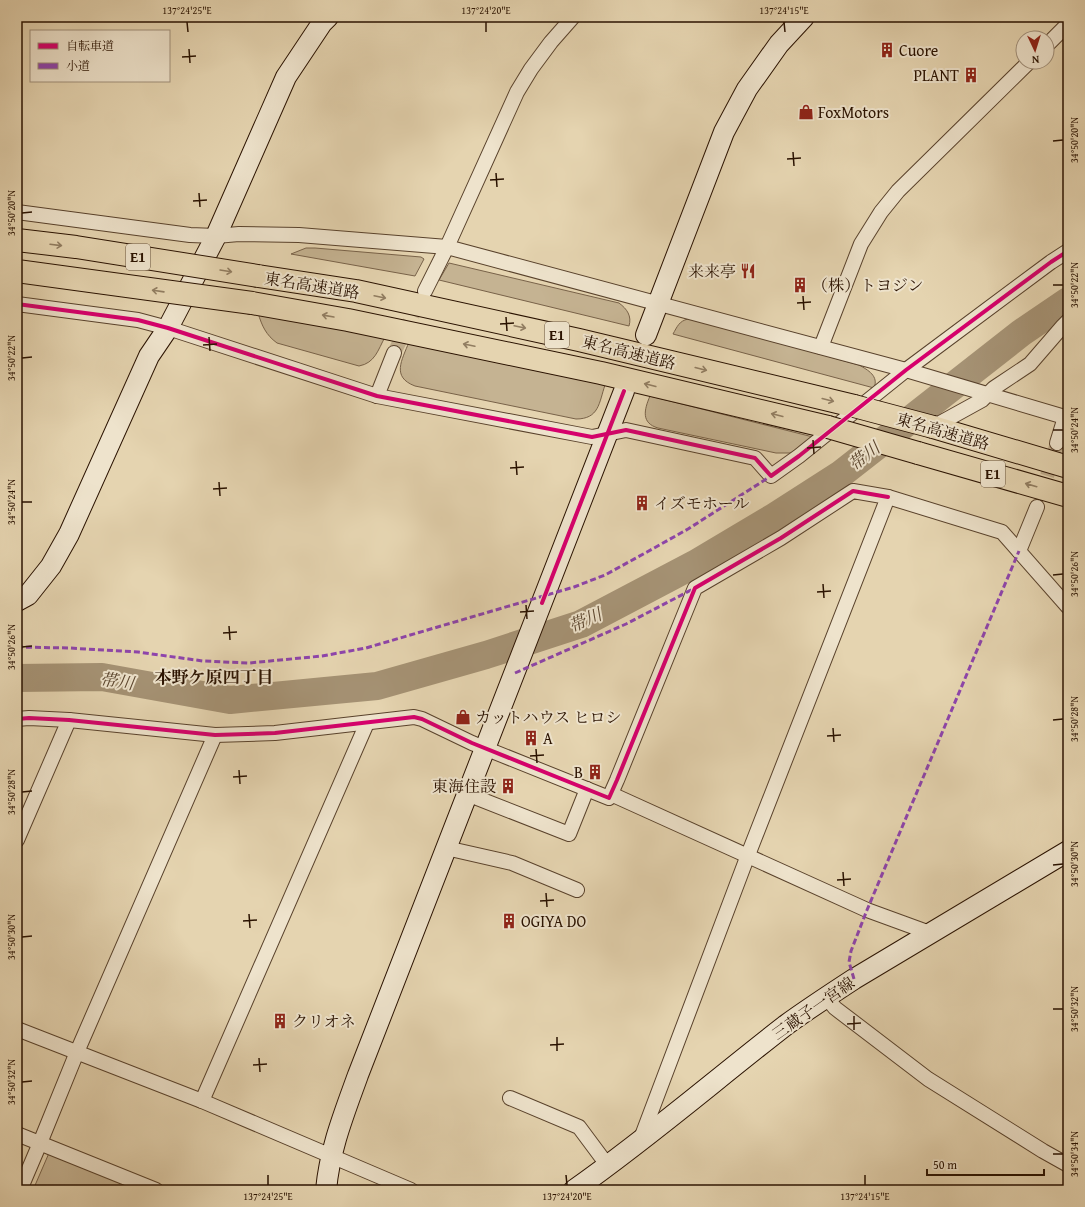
<svg xmlns="http://www.w3.org/2000/svg" width="1085" height="1207" font-family="'Gentium Book Plus','Noto Serif JP',serif">
<style>
.green{fill:#c5b392;stroke:#786249}
.lines{fill:none;stroke-linecap:round;stroke-linejoin:round}
.river{stroke:#a59274;stroke-width:28}
.street-tunnel{stroke:#c0ad8d;stroke-width:14;stroke-dasharray:14 7;stroke-linecap:butt}
.street-casing{stroke:#59422c;stroke-width:16}
.secondary-casing{stroke:#2a1200;stroke-width:22}
.highway-casing{stroke:#2a1200;stroke-width:24}
.street{stroke:#eee3cc;stroke-width:14}
.secondary{stroke:#eee3cc;stroke-width:20}
.highway{stroke:#e5d4b0;stroke-width:22}
.highway-bridge-casing{stroke:#2a1200;stroke-width:24;stroke-linecap:butt}
.highway-bridge{stroke:#e5d4b0;stroke-width:22}
.quiet{stroke:#8e44ad;stroke-width:3;stroke-dasharray:6 3;stroke-linecap:butt}
.cycleway-casing{stroke:#eee3cc;stroke-width:6}
.cycleway{stroke:#d6006c;stroke-width:4}
.oneway{stroke:#917d61}
.ticks{fill:none;stroke:#2a1200;stroke-width:1.5}
.labels{text-anchor:middle;stroke-width:4;stroke-linejoin:round;paint-order:stroke}
.shield{fill:#eee3cc;stroke:#65513d;stroke-width:1}
.shield-label{font-size:15px;font-weight:bold;fill:#2a1200}
.poi-label{font-size:16px;fill:#2a1200;stroke:#eee3cc;text-anchor:start}
.street-label{font-size:16px;fill:#2a1200;stroke:#eee3cc}
.water-label{font-size:17px;font-style:italic;fill:#5b452e;stroke:#eee3cc}
.neighbourhood-label{font-size:17px;font-weight:bold;fill:#2a1200;stroke:#eee3cc}
.neatline{fill:none;stroke:#2a1200;stroke-width:1.5}
.ticks-label{font-size:10px;text-anchor:middle;fill:#2a1200}
</style>
<rect width="100%" height="100%" fill="#e5d4b0"/>
<filter id="stains"><feTurbulence type="fractalNoise" baseFrequency=".005" numOctaves="4"/><feColorMatrix values="0 0 0 0 .2 0 0 0 0 .09 0 0 0 0 .02 0 0 0 .5 -.17"/></filter>
<radialGradient id="worn" r=".72"><stop offset=".6" stop-color="#630" stop-opacity="0"/><stop offset="1" stop-color="#630" stop-opacity=".3"/></radialGradient>
<g class="green">
<polygon points="306,248 315,248 421,257 424,259 415,276 291,254"/>
<path d="M449,263L619,303C627,309 632,316 629,326L439,280Z"/>
<path d="M258,313L385,337C378,350 375,363 359,366L277,343C266,335 262,326 258,313Z"/>
<path d="M688,319H694L859,365C868,370 879,376 874,388L673,334C677,327 679,321 688,319Z"/>
<path d="M409,342L605,385C599,403 599,419 576,419L415,386C391,377 402,360 409,342Z"/>
<path d="M650,396L813,437L791,453H776L658,428C641,423 644,410 650,396Z"/>
<polygon points="49,1153 137,1190 33,1190"/>
</g>
<g class="lines">
<polyline class="river" points="17,678 102,677 230,700 377,686 486,655 581,624 695,564 774,517 841,474 1021,333 1068,301"/>
<g class="street-tunnel">
<polyline points="394,353 421,298"/>
<polyline points="1041,496 1057,443"/>
</g>
<defs>
<g id="street">
<polyline points="1047,45 1068,24"/>
<polyline points="17,212 190,235 216,236 239,234 299,235 447,247 906,370 1068,418"/>
<polyline points="425,291 447,247 517,92 531,69 551,42 573,17"/>
<polyline points="17,304 138,320 168,328 377,396 592,437 626,430 755,458 771,476 799,456 906,370 1051,262 1068,251"/>
<polyline points="821,347 861,244 881,212 898,191 1029,62"/>
<polyline points="377,396 394,353"/>
<polyline points="933,427 982,400 994,388 1030,364 1062,327 1068,321"/>
<polyline points="1057,443 1065,417"/>
<polyline points="1019,551 1037,507"/>
<polyline points="17,719 29,718 69,720 215,735 275,733 414,717 422,719 472,743 609,798 617,780 695,588 781,538 853,491 888,497"/>
<polyline points="467,794 569,834 587,789"/>
<polyline points="611,794 867,910 930,933"/>
<polyline points="17,840 69,720"/>
<polyline points="446,848 512,863 577,890"/>
<polyline points="826,997 835,1008 928,1079 1043,1151 1068,1165"/>
<polyline points="17,1029 202,1101 411,1190"/>
<polyline points="510,1098 579,1127 608,1166"/>
<polyline points="202,1101 367,723"/>
<polyline points="17,1134 156,1190"/>
<polyline points="640,1141 748,855 888,497 1002,532 1068,607"/>
<polyline points="20,1190 40,1143 77,1052 215,735"/>
</g>
<g id="secondary">
<polyline points="646,335 724,132 747,89 779,44 804,17"/>
<polyline points="17,601 28,595 51,566 69,534 149,356 168,328 216,236 286,77 322,23 328,17"/>
<path d="M326,1190C330,1148 344,1114 358,1075L624,391"/>
<path d="M574,1190C647,1139 715,1080 786,1025C808,1009 831,994 854,979L1068,851"/>
</g>
<g id="highway">
<polyline points="258,276 356,291 579,340 854,406"/>
<polyline points="252,303 348,320 601,373 828,427"/>
<polyline points="933,427 1068,467"/>
<polyline points="918,453 1068,496"/>
</g>
</defs>
<use href="#street" class="street-casing"/>
<use href="#secondary" class="secondary-casing"/>
<use href="#highway" class="highway-casing"/>
<use href="#street" class="street"/>
<use href="#secondary" class="secondary"/>
<use href="#highway" class="highway"/>
<defs>
<g id="highway-bridge">
<polyline points="17,240 76,247 258,276"/>
<polyline points="17,271 252,303"/>
<polyline points="854,406 933,427"/>
<polyline points="828,427 918,453"/>
</g>
</defs>
<use href="#highway-bridge" class="highway-bridge-casing"/>
<use href="#highway-bridge" class="highway-bridge"/>
<g class="quiet">
<polyline points="17,647 69,648 138,652 203,661 249,663 322,656 366,648 574,587 605,575 647,552 688,529 771,476"/>
<polyline points="515,673 626,624 695,588"/>
<polyline points="854,979 849,962 851,951 867,910 1019,551"/>
</g>
<defs>
<g id="cycleway">
<polyline points="17,304 138,320 168,328 377,396 592,437 626,430 755,458 771,476 799,456 906,370 1051,262 1068,251"/>
<polyline points="542,603 624,391"/>
<polyline points="17,719 29,718 69,720 215,735 275,733 414,717 422,719 472,743 609,798 617,780 695,588 781,538 853,491 888,497"/>
</g>
</defs>
<use href="#cycleway" class="cycleway-casing"/>
<use href="#cycleway" class="cycleway"/>
</g>
<defs><path id="oneway-shaft" d="M-6 0H5M1.5-3L5.5 0L1.5 3" fill="none" stroke-width="1.6" stroke-linecap="round" stroke-linejoin="round"/></defs>
<g class="oneway">
<use href="#oneway-shaft" transform="translate(56 245) rotate(7)"/>
<use href="#oneway-shaft" transform="translate(226 271) rotate(9)"/>
<use href="#oneway-shaft" transform="translate(158 291) rotate(-172)"/>
<use href="#oneway-shaft" transform="translate(380 297) rotate(12)"/>
<use href="#oneway-shaft" transform="translate(328 316) rotate(-170)"/>
<use href="#oneway-shaft" transform="translate(520 327) rotate(12)"/>
<use href="#oneway-shaft" transform="translate(469 345) rotate(-168)"/>
<use href="#oneway-shaft" transform="translate(701 369) rotate(14)"/>
<use href="#oneway-shaft" transform="translate(650 385) rotate(-166)"/>
<use href="#oneway-shaft" transform="translate(828 400) rotate(14)"/>
<use href="#oneway-shaft" transform="translate(777 415) rotate(-166)"/>
<use href="#oneway-shaft" transform="translate(1031 485) rotate(-164)"/>
</g>
<path class="ticks" d="M187,22L188,32M486,22V32M784,22L785,32M189,49L190,63M182,57L196,56M1053,141L1063,140M793,152L794,166M787,159L801,158M496,173L497,187M490,180L504,179M199,193L200,207M193,201L207,200M22,213L32,212M1053,285H1063M803,296L804,310M797,303L811,302M506,317L507,331M500,324L514,323M209,337L210,351M203,345L217,344M22,358L32,357M1053,430H1063M813,440L814,454M807,448L821,447M516,461L517,475M510,468L524,467M219,482L220,496M213,489L227,488M22,502H32M1053,575L1063,574M823,584L824,598M817,592L831,591M526,605L527,619M520,612L534,611M229,626L230,640M223,633L237,632M22,647L32,646M1053,720L1063,719M833,728L834,742M827,736L841,735M536,749L537,763M530,756L544,755M239,770L240,784M233,777L247,776M22,792L32,791M1053,865L1063,864M843,872L844,886M837,880L851,879M546,893L547,907M540,901L554,900M249,914L250,928M243,921L257,920M22,937L32,936M1053,1009H1063M854,1016V1030M847,1024L861,1023M557,1037V1051M550,1045L564,1044M259,1058L260,1072M253,1065L267,1064M22,1082L32,1081M1053,1154H1063M268,1175V1185M566,1175L567,1185M865,1175V1185"/>
<defs>
<symbol id="building-bare" viewBox="-9 -9 18 18"><path d="M-4-6H4V6H1V3H-1V6H-4ZM-2.5-4.3h1.7v1.8h-1.7ZM.8-4.3h1.7v1.8H.8ZM-2.5-1h1.7V.8h-1.7ZM.8-1h1.7V.8H.8Z" fill="#8f2418" stroke="#eee3cc" stroke-width="2.5" paint-order="stroke"/></symbol>
<symbol id="shop-bare" viewBox="-9 -9 18 18"><path d="M-5-2.5h2.3a2.7 3.5 0 0 1 5.4 0H5L5.5 6h-11ZM-1.5-2.5h3a1.5 2.3 0 0 0-3 0Z" fill="#8f2418" stroke="#eee3cc" stroke-width="2.5" paint-order="stroke"/></symbol>
<symbol id="restaurant-bare" viewBox="-9 -9 18 18"><path d="M-5-6h1v4h1v-4h1v4h1v-4h1v5L-1.5 .5V6h-2V.5L-5-1ZM5-6V6H3V1.5H1.5Q1.5-4 5-6Z" fill="#8f2418" stroke="#eee3cc" stroke-width="2.5" paint-order="stroke"/></symbol>
</defs>
<g fill-rule="evenodd">
<use href="#building-bare" x="876" y="39" width="22" height="22"/>
<use href="#building-bare" x="960" y="64" width="22" height="22"/>
<use href="#shop-bare" x="795" y="101" width="22" height="22"/>
<use href="#restaurant-bare" x="737" y="260" width="22" height="22"/>
<use href="#building-bare" x="789" y="274" width="22" height="22"/>
<use href="#building-bare" x="631" y="492" width="22" height="22"/>
<use href="#shop-bare" x="452" y="706" width="22" height="22"/>
<use href="#building-bare" x="520" y="727" width="22" height="22"/>
<use href="#building-bare" x="584" y="761" width="22" height="22"/>
<use href="#building-bare" x="497" y="775" width="22" height="22"/>
<use href="#building-bare" x="498" y="910" width="22" height="22"/>
<use href="#building-bare" x="269" y="1010" width="22" height="22"/>
</g>
<g class="labels">
<g class="shield">
<rect x="126" y="244" width="24" height="26" rx="3"/>
<rect x="545" y="322" width="24" height="26" rx="3"/>
<rect x="981" y="461" width="24" height="26" rx="3"/>
</g>
<g class="shield-label">
<text x="138" y="262">E1</text>
<text x="557" y="340">E1</text>
<text x="993" y="479">E1</text>
</g>
<g class="poi-label">
<text x="899" y="56">Cuore</text>
<text x="959" y="81" text-anchor="end">PLANT</text>
<text x="818" y="118">FoxMotors</text>
<text x="736" y="277" text-anchor="end">来来亭</text>
<text x="812" y="291">（株）トヨジン</text>
<text x="654" y="509">イズモホール</text>
<text x="475" y="723">カットハウス ヒロシ</text>
<text x="543" y="744">A</text>
<text x="583" y="778" text-anchor="end">B</text>
<text x="496" y="792" text-anchor="end">東海住設</text>
<text x="521" y="927">OGIYA DO</text>
<text x="292" y="1027">クリオネ</text>
</g>
<g class="street-label">
<text transform="translate(312 285) rotate(9)" y="6">東名高速道路</text>
<text transform="translate(629 352) rotate(14)" y="6">東名高速道路</text>
<text transform="translate(943 431) rotate(16)" y="6">東名高速道路</text>
<text transform="translate(813 1008) rotate(-35)" y="6">三蔵子一宮線</text>
</g>
<g class="water-label">
<text transform="translate(864 456) rotate(-38)" y="6">帯川</text>
<text transform="translate(585 620) rotate(-24)" y="6">帯川</text>
<text transform="translate(117 681) rotate(8)" y="6">帯川</text>
</g>
<g class="neighbourhood-label">
<text x="214" y="683">本野ケ原四丁目</text>
</g>
</g>
<rect width="1085" height="1207" fill="none" stroke="#e5d4b0" stroke-width="44"/>
<rect x="30" y="30" width="140" height="52" fill="#eee3cc" stroke="#a08f7a"/>
<rect x="38" y="43" width="20" height="6" fill="#d6006c" stroke="#a08f7a"/>
<text x="66" y="50" font-size="12" fill="#2a1200">自転車道</text>
<rect x="38" y="63" width="20" height="6" fill="#8e44ad" stroke="#a08f7a"/>
<text x="66" y="70" font-size="12" fill="#2a1200">小道</text>
<g transform="translate(1035 50) rotate(176)"><circle r="19" fill="#eee3cc" stroke="#a08f7a"/>
<path d="M0-3L7 15L0 10L-7 15Z" fill="#8f2418"/>
<text y="-6" font-size="11" font-weight="bold" text-anchor="middle" fill="#2a1200">N</text>
</g>
<path d="M927 1169v6h117v-6" fill="none" stroke="#2a1200" stroke-width="2"/>
<text x="933" y="1169" font-size="12" fill="#2a1200" stroke="#eee3cc" stroke-width="3" paint-order="stroke">50 m</text>
<rect x="22" y="22" width="1041" height="1163" class="neatline"/>
<g class="ticks-label">
<text x="187" y="14">137°24'25"E</text>
<text x="486" y="14">137°24'20"E</text>
<text x="784" y="14">137°24'15"E</text>
<text transform="translate(1074 140) rotate(-90)" y="4">34°50'20"N</text>
<text transform="translate(11 213) rotate(-90)" y="4">34°50'20"N</text>
<text transform="translate(1074 285) rotate(-90)" y="4">34°50'22"N</text>
<text transform="translate(11 358) rotate(-90)" y="4">34°50'22"N</text>
<text transform="translate(1074 430) rotate(-90)" y="4">34°50'24"N</text>
<text transform="translate(11 502) rotate(-90)" y="4">34°50'24"N</text>
<text transform="translate(1074 574) rotate(-90)" y="4">34°50'26"N</text>
<text transform="translate(11 647) rotate(-90)" y="4">34°50'26"N</text>
<text transform="translate(1074 719) rotate(-90)" y="4">34°50'28"N</text>
<text transform="translate(11 792) rotate(-90)" y="4">34°50'28"N</text>
<text transform="translate(1074 864) rotate(-90)" y="4">34°50'30"N</text>
<text transform="translate(11 937) rotate(-90)" y="4">34°50'30"N</text>
<text transform="translate(1074 1009) rotate(-90)" y="4">34°50'32"N</text>
<text transform="translate(11 1082) rotate(-90)" y="4">34°50'32"N</text>
<text transform="translate(1074 1154) rotate(-90)" y="4">34°50'34"N</text>
<text x="268" y="1200">137°24'25"E</text>
<text x="567" y="1200">137°24'20"E</text>
<text x="865" y="1200">137°24'15"E</text>
</g>
<rect width="100%" height="100%" filter="url(#stains)"/>
<rect width="100%" height="100%" fill="url(#worn)"/>
</svg>
